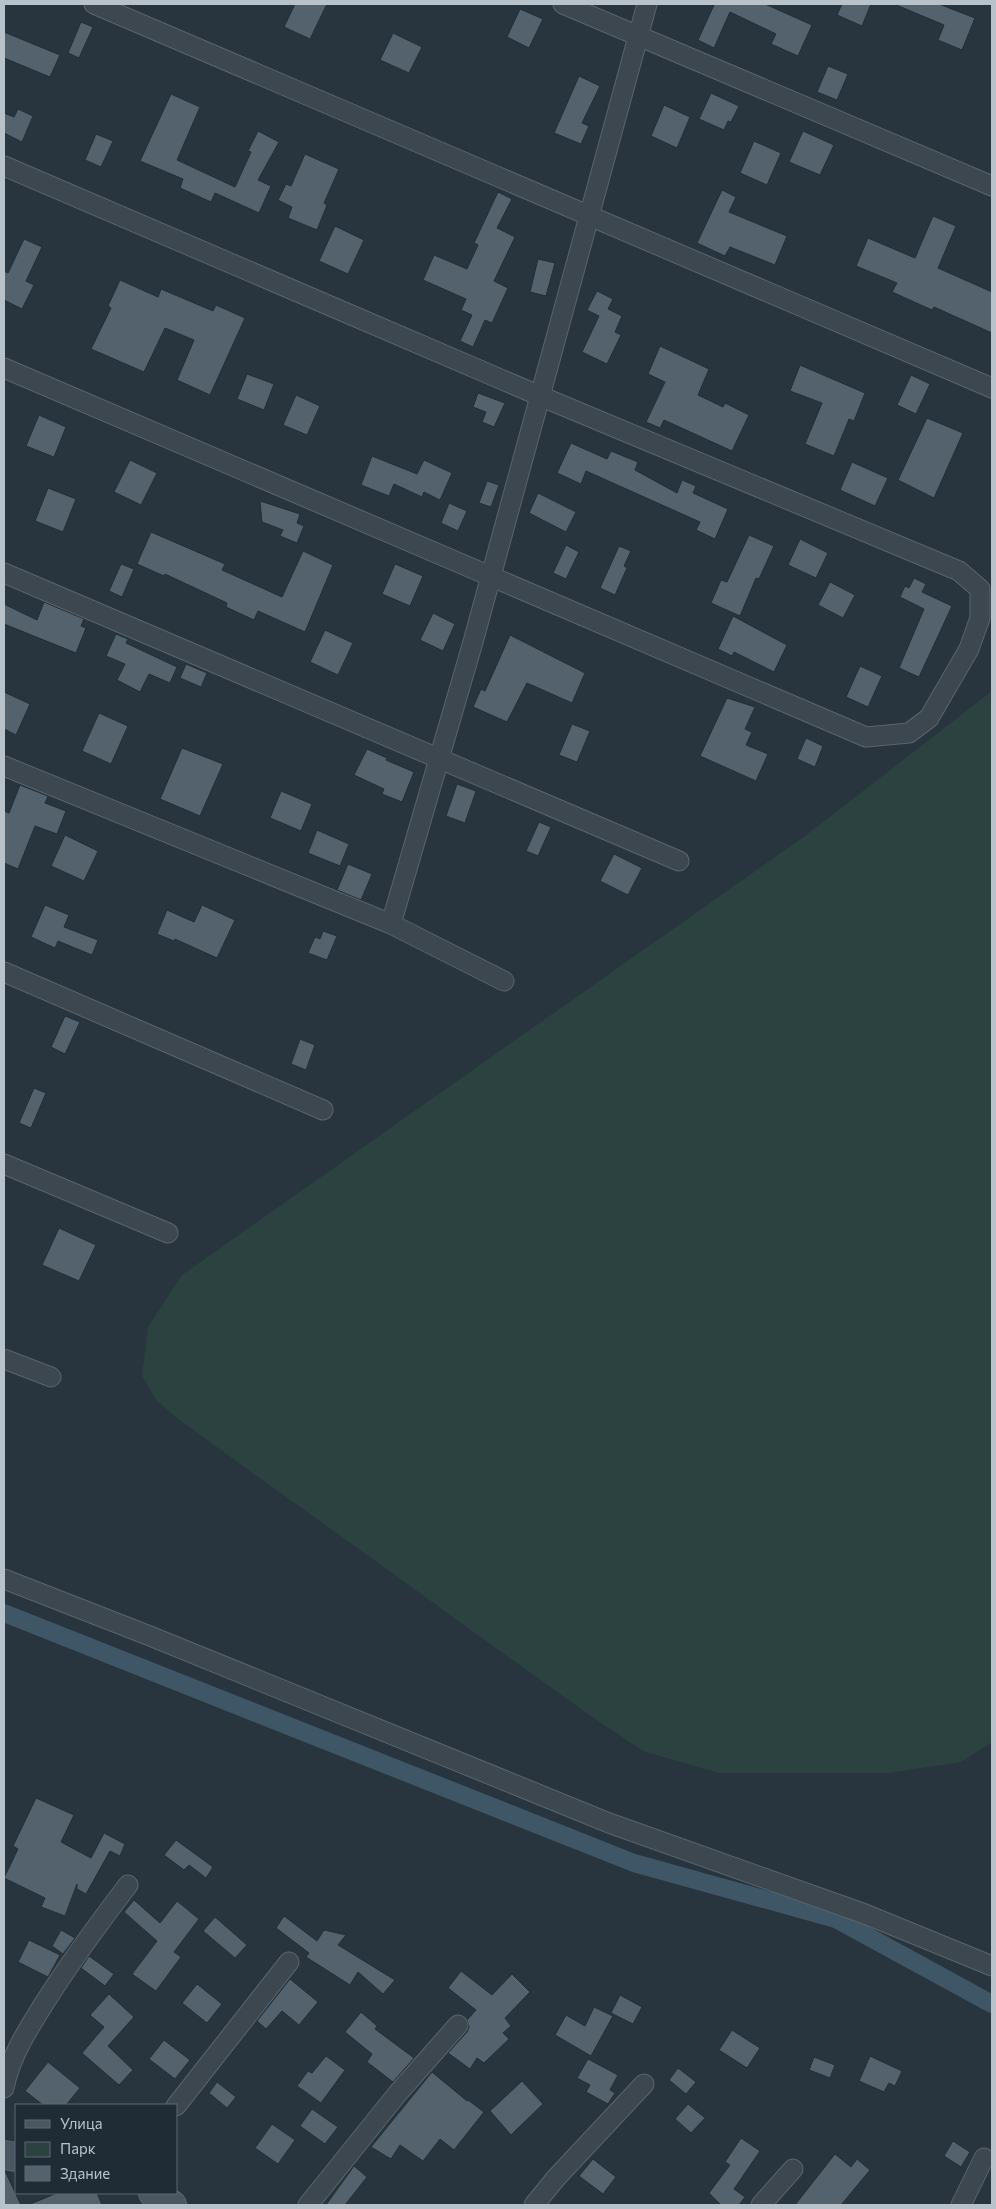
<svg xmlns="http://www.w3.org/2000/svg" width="996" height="2209" font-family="Commissioner,sans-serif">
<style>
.green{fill:#2b4241}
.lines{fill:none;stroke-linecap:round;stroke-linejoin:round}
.canal{stroke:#3f5667;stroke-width:18}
.building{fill:#53626c;stroke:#222e37}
.street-casing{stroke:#59656d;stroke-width:21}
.secondary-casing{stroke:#59656d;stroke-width:30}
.street{stroke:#3c474f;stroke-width:19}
.secondary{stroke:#4a5762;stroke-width:28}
</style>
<rect width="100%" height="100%" fill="#28353f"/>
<polygon class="green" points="992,691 992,1742 961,1762 888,1773 719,1773 643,1751 592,1717 178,1419 157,1401 142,1376 148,1327 182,1275 805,836"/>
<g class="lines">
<polyline class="canal" points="4,1613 634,1863 836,1919 992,2004"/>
</g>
<g class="building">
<polygon points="295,4 327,4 310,39 284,27"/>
<polygon points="712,4 765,4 812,25 798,56 771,44 776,34 730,12 714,48 698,40 714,5"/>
<polygon points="842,4 871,4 862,26 837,15"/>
<polygon points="894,4 939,4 975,18 962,50 938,40 944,25"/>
<polygon points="520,9 543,19 529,48 507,37"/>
<polygon points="81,22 93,27 79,58 68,53"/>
<polygon points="4,32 60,55 50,77 4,58"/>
<polygon points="393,33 422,47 409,73 380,60"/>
<polygon points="828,66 848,74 837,100 817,92"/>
<polygon points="579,76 600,86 582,123 589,126 581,144 554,133"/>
<polygon points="711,93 739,106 731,122 728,121 724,130 699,119"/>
<polygon points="171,94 200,107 177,160 235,187 251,152 248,151 258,131 279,142 258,180 271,186 259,213 215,193 211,202 180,188 183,179 140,161"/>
<polygon points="664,105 690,117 677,148 651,136"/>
<polygon points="18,109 33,116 22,142 4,133 4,113 14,117"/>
<polygon points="803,131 834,145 820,175 789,162"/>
<polygon points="96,134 113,141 101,167 85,160"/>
<polygon points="754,141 781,153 767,185 740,173"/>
<polygon points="305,154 339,169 324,203 327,205 317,230 288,218 292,207 278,200 286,184 291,186"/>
<polygon points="722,190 736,197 729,212 787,236 775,265 730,247 725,256 697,243"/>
<polygon points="498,192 512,199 497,228 515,237 494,281 508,288 492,323 485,320 473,347 460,341 472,315 461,310 466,299 423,280 434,255 467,269 478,245 474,243"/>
<polygon points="933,216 956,226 938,268 992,292 992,333 934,307 932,310 892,292 897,283 856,266 868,238 915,258"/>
<polygon points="335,226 364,240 348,274 319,261"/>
<polygon points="24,239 42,247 26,281 34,285 22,309 4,300 4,271 8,273"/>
<polygon points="538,259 555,263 546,296 530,292"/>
<polygon points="120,280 158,297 161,289 213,311 216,305 245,318 210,395 177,380 194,340 165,328 144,372 91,349 111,308 108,306"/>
<polygon points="597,291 613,299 608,309 622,316 615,332 621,335 607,364 582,352 599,316 587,310"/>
<polygon points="660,346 709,369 698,395 723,407 725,403 749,415 732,451 664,420 660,428 646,422 665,382 648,374"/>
<polygon points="800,365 865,393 854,421 849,419 834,456 805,444 822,403 790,391"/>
<polygon points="247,374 274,384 264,410 237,399"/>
<polygon points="911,375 930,384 916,414 897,405"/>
<polygon points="478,393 505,403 494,427 482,422 486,412 473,407"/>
<polygon points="296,395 320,406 307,435 283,425"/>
<polygon points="39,415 66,427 54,457 26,446"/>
<polygon points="927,418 963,433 934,498 898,480"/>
<polygon points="571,443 607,459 611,451 638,462 635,470 677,493 682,480 696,486 693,493 728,509 715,539 696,530 700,522 586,471 581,484 557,473"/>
<polygon points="372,456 417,474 424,460 452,473 440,500 424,492 422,497 394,484 389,496 361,485"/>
<polygon points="130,460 157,473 141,505 114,492"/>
<polygon points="852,462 888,478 875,506 840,490"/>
<polygon points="487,481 499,485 491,507 479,503"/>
<polygon points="48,488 76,499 63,532 35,521"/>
<polygon points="538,493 576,512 566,532 529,513"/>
<polygon points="260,501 300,514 297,523 304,526 297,543 280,536 283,530 262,522"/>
<polygon points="449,503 467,511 458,531 441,523"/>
<polygon points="151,532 225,564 222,570 282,597 303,551 333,565 305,632 258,611 254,620 226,607 227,603 165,574 164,576 137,564"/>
<polygon points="749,535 774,546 759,579 756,578 740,616 711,603 721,580 727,582"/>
<polygon points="800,539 828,553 816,578 788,565"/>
<polygon points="566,545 579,552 566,579 553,573"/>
<polygon points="619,546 631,551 624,566 627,568 615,595 600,588"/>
<polygon points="121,564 134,569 122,597 109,591"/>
<polygon points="395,564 423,576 410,606 382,594"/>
<polygon points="914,578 926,584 922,592 952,606 919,677 899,668 924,609 900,597 905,586 909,588"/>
<polygon points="830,582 855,595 843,618 818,605"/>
<polygon points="44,602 84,619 81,626 86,628 76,653 4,624 4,604 37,620"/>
<polygon points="433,613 455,624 443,651 420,640"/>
<polygon points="733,616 787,645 774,672 734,652 732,656 718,649"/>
<polygon points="325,630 353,643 338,675 310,662"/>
<polygon points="116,634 128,639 126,643 177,667 170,683 149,674 140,692 117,680 125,664 106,656"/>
<polygon points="510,635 585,673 572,703 527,683 507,722 473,707 481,689 485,691"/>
<polygon points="186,664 207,673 201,687 180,678"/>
<polygon points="860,666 882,676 868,707 846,697"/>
<polygon points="4,692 30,704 16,735 4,729"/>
<polygon points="727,698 755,707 745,729 752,732 746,745 768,754 756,781 700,756"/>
<polygon points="99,713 128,726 111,764 82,751"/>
<polygon points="572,724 590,731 577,762 559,755"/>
<polygon points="806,738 823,746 815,767 797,759"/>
<polygon points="182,748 223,764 200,816 160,799"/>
<polygon points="367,749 387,758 386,760 414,772 402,802 382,794 384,789 354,775"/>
<polygon points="457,784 476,791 465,823 446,816"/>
<polygon points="20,785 48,796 45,803 66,811 57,834 35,826 18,869 4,863 4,811 9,813"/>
<polygon points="281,791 312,804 301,831 270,818"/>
<polygon points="539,822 551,827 538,856 526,851"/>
<polygon points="317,830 349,844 340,866 308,853"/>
<polygon points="65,835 98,851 84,881 51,866"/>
<polygon points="614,854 642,868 628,895 600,881"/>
<polygon points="348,864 372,874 361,900 337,890"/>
<polygon points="45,905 69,915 64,927 98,940 92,955 58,941 55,948 31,937"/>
<polygon points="202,905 235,920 217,958 175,939 174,941 157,934 167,910 194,922"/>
<polygon points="323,931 337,936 327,960 308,953 315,937 320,939"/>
<polygon points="65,1016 80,1022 65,1054 51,1047"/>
<polygon points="300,1039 315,1045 306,1070 291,1064"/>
<polygon points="34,1088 46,1093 31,1128 19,1123"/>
<polygon points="59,1228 96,1245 79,1281 42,1265"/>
<polygon points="36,1798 74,1815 61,1842 91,1858 104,1833 125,1844 120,1856 110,1851 86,1894 77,1889 77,1884 65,1916 41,1907 45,1898 4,1878 18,1849 13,1846"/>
<polygon points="176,1840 213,1867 206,1878 189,1865 184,1870 164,1855"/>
<polygon points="134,1900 160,1923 177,1901 199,1919 174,1952 181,1957 156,1991 132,1974 157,1941 124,1912"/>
<polygon points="284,1916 317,1941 324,1930 346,1935 338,1945 395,1980 383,1994 358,1972 350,1985 306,1957 309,1953 276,1928"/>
<polygon points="215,1917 247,1945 235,1958 203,1931"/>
<polygon points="61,1930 75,1938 63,1954 52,1946"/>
<polygon points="29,1940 60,1955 48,1977 18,1962"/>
<polygon points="89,1956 114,1974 105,1986 81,1968"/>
<polygon points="461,1971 492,1995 512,1974 530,1992 505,2018 511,2026 503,2033 509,2039 484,2063 477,2058 470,2069 448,2053 467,2032 469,2027 467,2020 476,2010 448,1988"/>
<polygon points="290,1979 318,2002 299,2025 282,2011 266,2029 257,2021"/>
<polygon points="197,1984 222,2004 207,2023 182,2003"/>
<polygon points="109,1994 134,2017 108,2046 133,2070 119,2085 82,2053 104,2027 90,2015"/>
<polygon points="620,1995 642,2007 633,2024 611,2013"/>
<polygon points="594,2007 613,2016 591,2056 555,2035 566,2015 585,2026"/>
<polygon points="361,2012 377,2026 375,2029 414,2058 393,2082 367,2062 372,2054 345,2032"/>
<polygon points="732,2030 760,2048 747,2068 719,2050"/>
<polygon points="164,2040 190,2060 175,2079 149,2059"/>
<polygon points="326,2056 345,2070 321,2103 297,2086 308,2071 312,2073"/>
<polygon points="870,2056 902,2071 895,2086 889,2083 884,2092 859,2081"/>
<polygon points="814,2057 835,2065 830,2078 809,2070"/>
<polygon points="588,2059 618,2075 610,2090 615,2093 608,2104 586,2092 590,2085 577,2078"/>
<polygon points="48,2062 80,2088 66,2105 43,2105 25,2091"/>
<polygon points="678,2068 696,2082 686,2094 669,2080"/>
<polygon points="432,2072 467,2101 468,2100 484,2112 454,2150 440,2139 423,2161 400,2145 391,2159 371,2147"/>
<polygon points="522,2081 543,2104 511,2135 490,2111"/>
<polygon points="217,2082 236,2097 227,2108 209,2093"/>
<polygon points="688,2104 705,2118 691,2133 675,2119"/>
<polygon points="312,2109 338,2127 325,2144 300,2126"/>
<polygon points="272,2124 295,2140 278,2164 255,2148"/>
<polygon points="741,2138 760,2151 734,2189 745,2197 739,2205 721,2205 709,2193 730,2165 725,2162"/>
<polygon points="953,2141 970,2152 961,2167 944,2156"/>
<polygon points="835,2154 851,2167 857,2159 870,2170 841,2205 795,2205"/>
<polygon points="593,2159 616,2177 603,2194 579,2176"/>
<polygon points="354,2166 367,2177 345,2205 326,2205"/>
<polygon points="4,2171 5,2171 21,2205 4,2205"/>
<polygon points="57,2193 97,2193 102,2205 28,2205"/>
</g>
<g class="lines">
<defs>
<g id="street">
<polyline points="94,4 992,388"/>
<polyline points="563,4 992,186"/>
<polyline points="4,166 540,396 959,571 980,589 980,618 969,649 929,718 909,733 866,737 4,368"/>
<polyline points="4,573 679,861"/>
<polyline points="4,766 391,924 504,981"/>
<polyline points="391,924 473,642 647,4"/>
<polyline points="4,972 323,1110"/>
<polyline points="4,1164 168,1233"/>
<polyline points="4,1359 51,1377"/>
<polyline points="4,1579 150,1636 609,1823 865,1914 992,1966"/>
<path d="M4,2088C10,2057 28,2029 45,2002C71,1961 99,1923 128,1885"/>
<polyline points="176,2106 289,1962"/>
<polyline points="308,2205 398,2093 458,2025"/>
<polyline points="534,2205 556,2178 644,2084"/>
<polyline points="761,2205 793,2169"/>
<polyline points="961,2205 984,2158"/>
</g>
<g id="secondary">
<polyline points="4,2155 16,2157"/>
<polyline points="153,2193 172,2205"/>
</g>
</defs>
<use href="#street" class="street-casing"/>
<use href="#secondary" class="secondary-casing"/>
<use href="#street" class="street"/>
<use href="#secondary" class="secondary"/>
</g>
<rect width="996" height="2209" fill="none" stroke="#b8c2ca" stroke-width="10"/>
<rect x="15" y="2104" width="162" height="90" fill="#202c35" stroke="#5d6871"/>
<rect x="25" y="2120" width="25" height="8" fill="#4a5762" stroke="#5d6871"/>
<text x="60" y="2129" font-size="15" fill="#b8c2ca">Улица</text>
<rect x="25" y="2142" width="25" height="15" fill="#2b4241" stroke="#5d6871"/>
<text x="60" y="2154" font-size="15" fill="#b8c2ca">Парк</text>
<rect x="25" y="2166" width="25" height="15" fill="#53626c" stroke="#5d6871"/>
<text x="60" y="2179" font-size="15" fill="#b8c2ca">Здание</text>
</svg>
